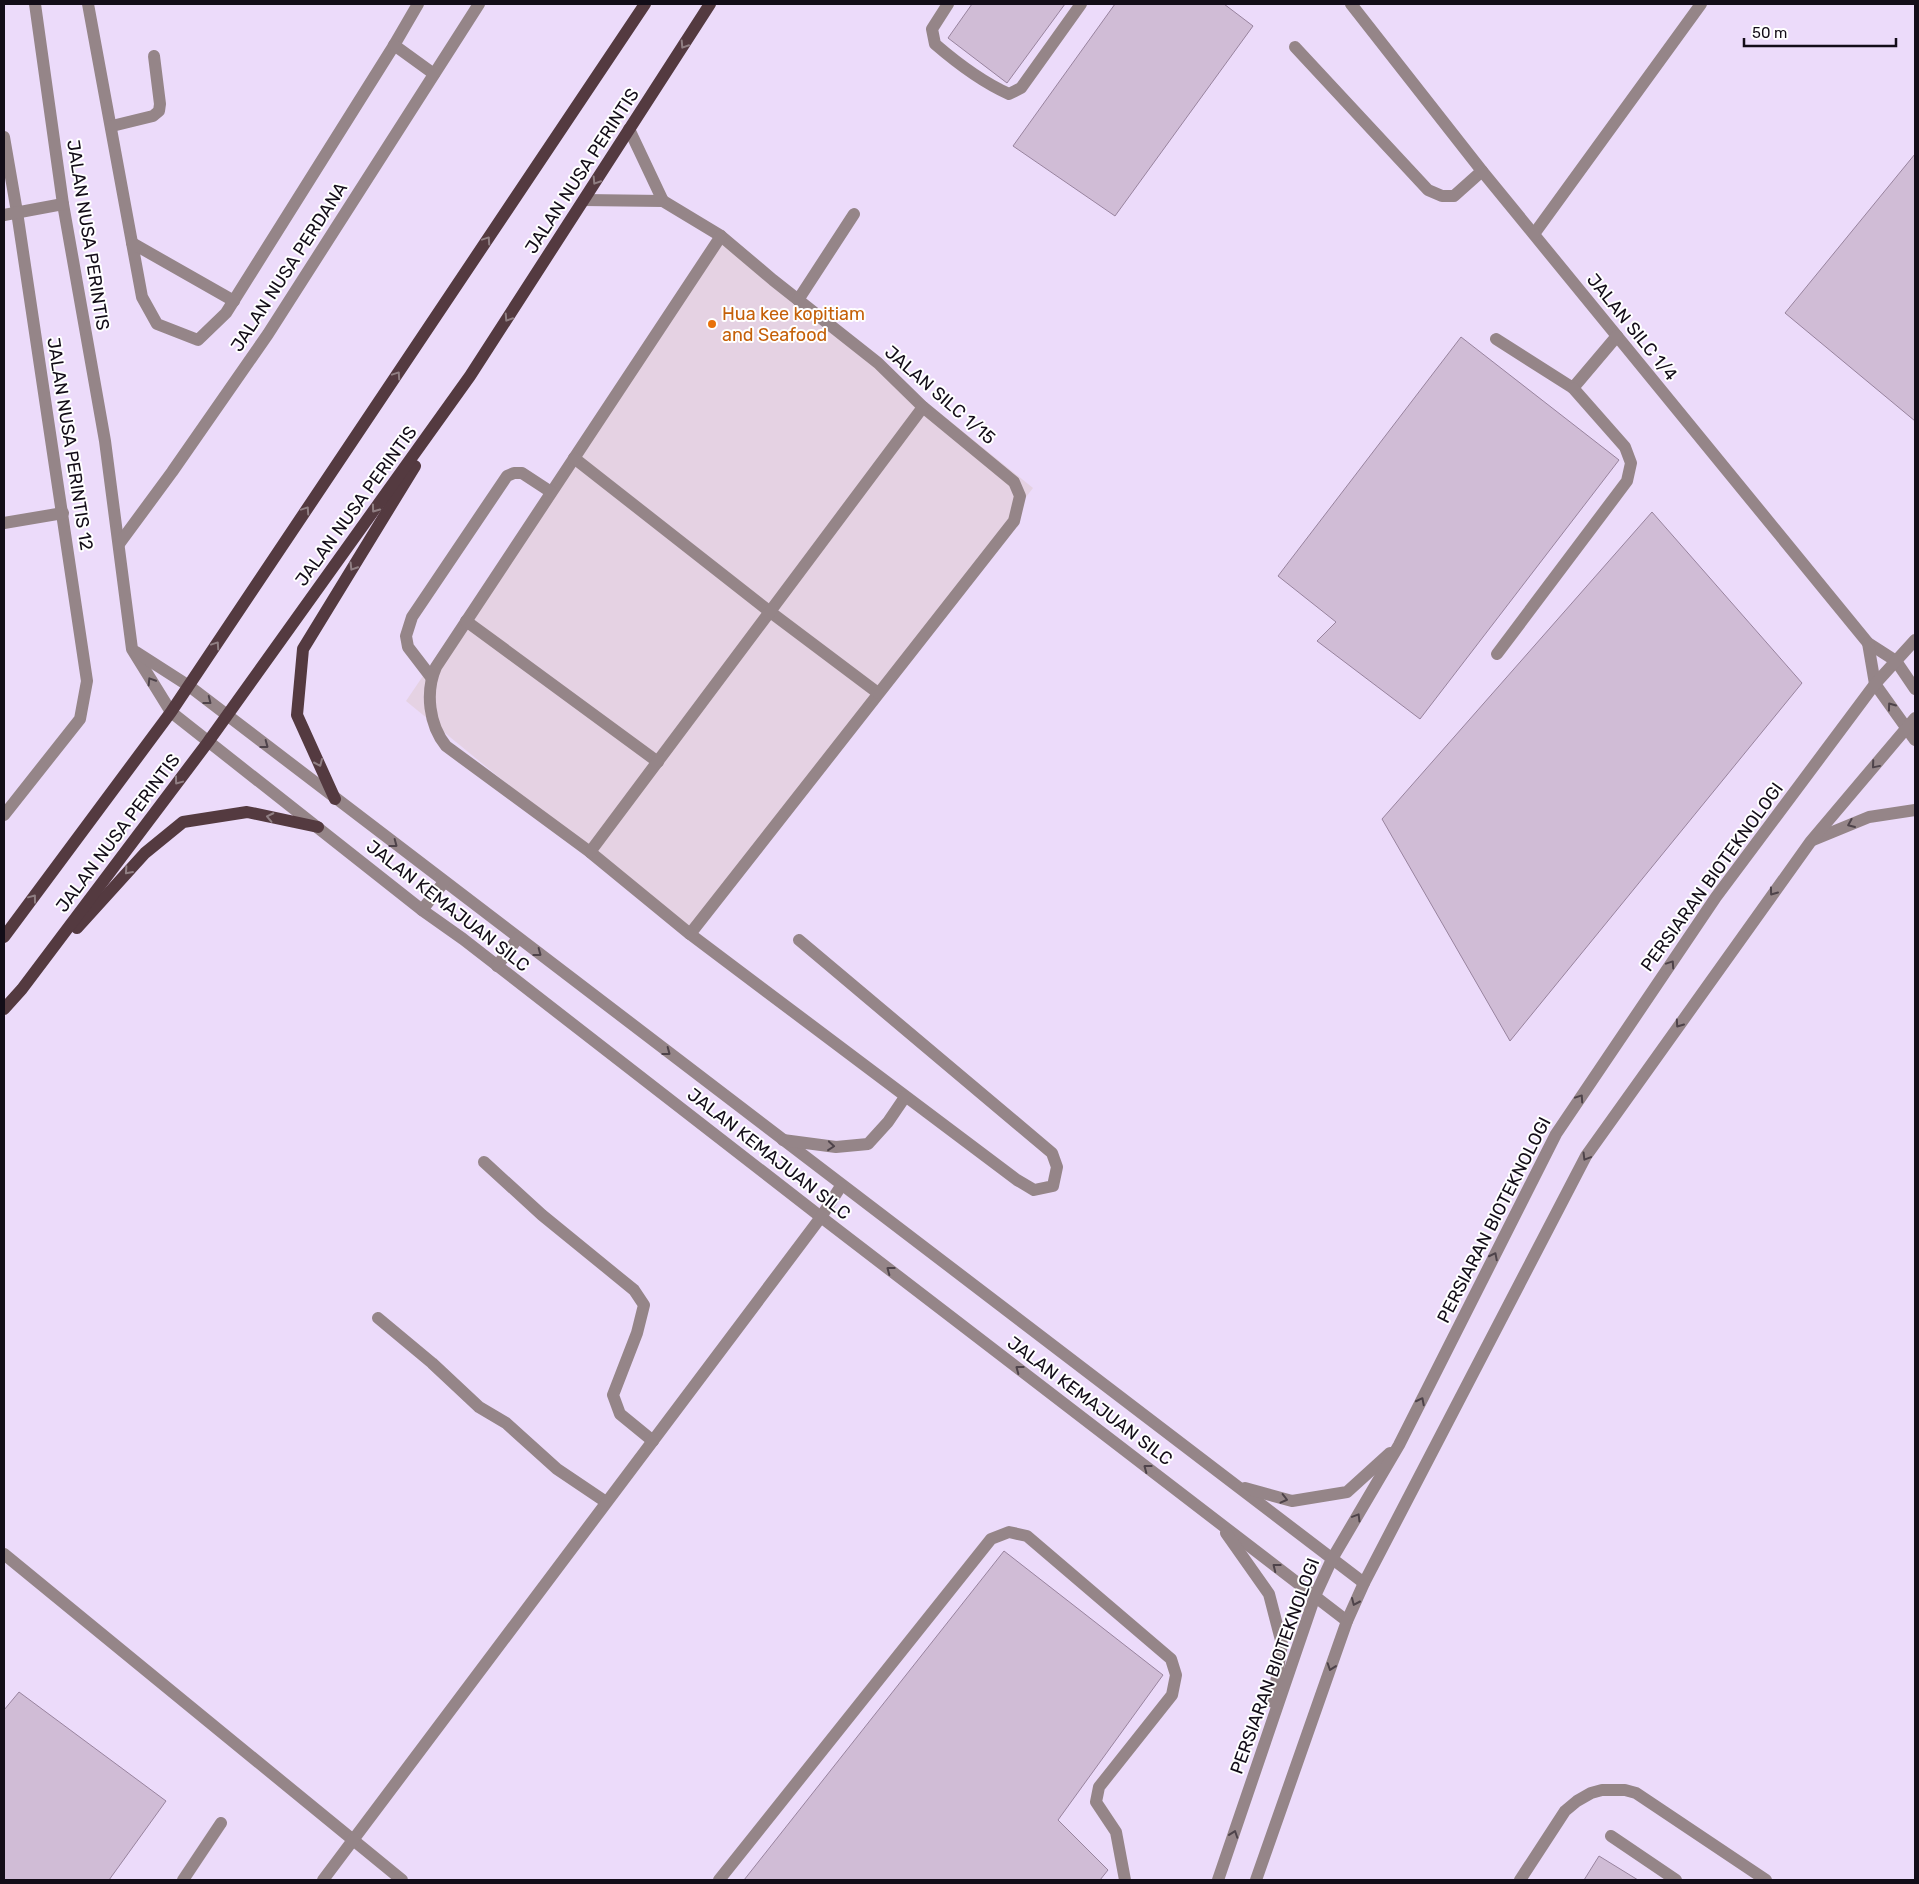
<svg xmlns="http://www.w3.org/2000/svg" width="1919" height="1884" font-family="Rubik,sans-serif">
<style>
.commercial{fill:#e5d2e3}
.building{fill:#d0bcd6;stroke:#98839e}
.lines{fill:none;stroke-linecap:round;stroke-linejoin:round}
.minor{stroke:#958588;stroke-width:12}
.major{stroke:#543a40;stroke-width:12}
.oneway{stroke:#907f83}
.oneway2{stroke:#4e434a}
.food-dot{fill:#e8710a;stroke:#fff;stroke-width:2}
.labels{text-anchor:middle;stroke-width:4;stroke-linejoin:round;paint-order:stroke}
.street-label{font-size:18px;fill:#130d18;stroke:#fff}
.food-label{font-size:18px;fill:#c56008;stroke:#fff;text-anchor:start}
</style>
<rect width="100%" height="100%" fill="#ecdbfa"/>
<polygon class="commercial" points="721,236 1033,488 690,934 406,701"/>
<g class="building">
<polygon points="972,4 1065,4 1007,83 948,38"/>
<polygon points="1115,4 1224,4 1253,26 1115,216 1013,146"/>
<polygon points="1915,154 1915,421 1785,313"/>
<polygon points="1461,337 1619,460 1420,719 1317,641 1336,622 1278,576"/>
<polygon points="1652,512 1802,683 1510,1041 1382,819"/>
<polygon points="1004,1551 1163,1675 1058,1820 1108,1870 1100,1880 744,1880"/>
<polygon points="19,1692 166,1801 109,1880 4,1880 4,1710"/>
<polygon points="1599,1856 1638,1880 1584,1880"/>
</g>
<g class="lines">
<g class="minor">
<polyline points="35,4 63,204 105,441 132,649 171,712 422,910 463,939 821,1217 1347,1621"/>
<polyline points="88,4 142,297 157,324 198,340 226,313 393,47 418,4"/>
<path d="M948,4L932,29L935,44C957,63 982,82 1009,94L1021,88L1081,4"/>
<polyline points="1351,4 1482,171 1868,643 1896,661 1915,689"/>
<polyline points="394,45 434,74"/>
<polyline points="1295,47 1428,190 1442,196 1454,196 1482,171"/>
<polyline points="112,126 153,116 159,111 160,104 154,56"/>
<polyline points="629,129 663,201"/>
<polyline points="4,137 17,212 87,681 80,719 4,815"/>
<polyline points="584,200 663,201 721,236 773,280 878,363 923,407 1014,482 1020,496 1014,521 690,934"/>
<polyline points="4,215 63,204"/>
<polyline points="1534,234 1701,4"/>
<path d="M721,236L436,667C425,692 429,725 446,746L590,852L690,934L1017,1180L1034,1190L1053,1186L1057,1167L1052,1153L799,940"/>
<polyline points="132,243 234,301"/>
<polyline points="798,300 854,214"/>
<polyline points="1496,339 1573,388 1617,336"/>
<polyline points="574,458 769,611 878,693"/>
<polyline points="4,523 63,513"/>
<polyline points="119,544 172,472 268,334 479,4"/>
<polyline points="466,621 658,762"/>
<polyline points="1868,643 1875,684 1915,740"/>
<polyline points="136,652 189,686 1364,1583"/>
<polyline points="1497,654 1627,481 1631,463 1625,447 1573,388"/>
<polyline points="431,677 408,647 406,636 412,617 507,476 514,473 522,473 551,492"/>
<polyline points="1813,840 1869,817 1915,810"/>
<polyline points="590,852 923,407"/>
<polyline points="422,910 444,882"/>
<polyline points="497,966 518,938"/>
<polyline points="783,1140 836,1147 868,1144 888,1122 905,1097"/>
<polyline points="484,1162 542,1215 634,1290 644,1305 637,1333 613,1395 620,1414 653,1441"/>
<polyline points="378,1318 432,1363 479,1407 506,1423 557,1469 606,1502"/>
<polyline points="1245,1488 1292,1501 1347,1492 1390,1453"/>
<polyline points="1226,1533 1269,1594 1282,1644 1273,1702"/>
<polyline points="4,1554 402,1880"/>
<polyline points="1611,1836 1676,1880"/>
<polyline points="183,1880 221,1823"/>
<polyline points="323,1880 821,1217 841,1186"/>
<polyline points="719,1880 991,1539 1009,1532 1027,1536 1171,1659 1176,1675 1172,1695 1099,1787 1096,1802 1116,1832 1125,1880"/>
<polyline points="1218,1880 1315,1596 1332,1559 1399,1445 1556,1134 1716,897 1875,684 1915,640"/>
<polyline points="1256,1880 1347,1621 1364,1583 1586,1156 1811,841 1915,718"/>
<polyline points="1520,1880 1565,1811 1577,1801 1591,1793 1602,1790 1625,1790 1636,1793 1766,1880"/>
</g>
<g class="major">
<polyline points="335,799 297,715 303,649 415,466"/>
<polyline points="77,928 145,853 183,822 247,812 318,827"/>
<polyline points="4,937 171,712 645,4"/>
<polyline points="4,1009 22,989 208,742 470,376 710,4"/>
</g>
</g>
<defs><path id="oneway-chevron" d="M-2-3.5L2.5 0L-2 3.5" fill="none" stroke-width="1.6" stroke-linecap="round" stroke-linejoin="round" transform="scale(1.25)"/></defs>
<g class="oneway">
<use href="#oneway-chevron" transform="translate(684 45) rotate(123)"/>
<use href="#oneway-chevron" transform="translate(596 181) rotate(123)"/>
<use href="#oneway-chevron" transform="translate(487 240) rotate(-56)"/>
<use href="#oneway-chevron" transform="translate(508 318) rotate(123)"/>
<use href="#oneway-chevron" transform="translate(397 375) rotate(-56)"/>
<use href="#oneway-chevron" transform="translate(375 509) rotate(126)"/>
<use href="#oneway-chevron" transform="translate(306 510) rotate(-56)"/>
<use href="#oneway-chevron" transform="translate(353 567) rotate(122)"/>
<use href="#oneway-chevron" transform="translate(216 645) rotate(-56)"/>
<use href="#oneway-chevron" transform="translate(319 763) rotate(66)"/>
<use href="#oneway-chevron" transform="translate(178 781) rotate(127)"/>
<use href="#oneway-chevron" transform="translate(270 817) rotate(-168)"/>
<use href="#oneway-chevron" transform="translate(128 871) rotate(132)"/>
<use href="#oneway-chevron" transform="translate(33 898) rotate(-53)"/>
</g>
<g class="oneway2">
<use href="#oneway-chevron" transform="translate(151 681) rotate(-122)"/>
<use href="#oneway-chevron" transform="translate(208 701) rotate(38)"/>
<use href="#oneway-chevron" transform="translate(1891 706) rotate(-126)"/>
<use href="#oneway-chevron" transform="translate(265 745) rotate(37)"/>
<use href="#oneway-chevron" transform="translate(1875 765) rotate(130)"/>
<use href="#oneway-chevron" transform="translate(1851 824) rotate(157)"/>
<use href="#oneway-chevron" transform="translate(394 844) rotate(37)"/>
<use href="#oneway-chevron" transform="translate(1773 892) rotate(126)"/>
<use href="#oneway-chevron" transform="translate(538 953) rotate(37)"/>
<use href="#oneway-chevron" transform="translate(1671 964) rotate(-56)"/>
<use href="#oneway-chevron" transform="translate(1679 1024) rotate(125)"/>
<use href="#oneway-chevron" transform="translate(667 1052) rotate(37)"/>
<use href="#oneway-chevron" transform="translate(1580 1098) rotate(-56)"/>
<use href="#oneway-chevron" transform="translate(831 1146) rotate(5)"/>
<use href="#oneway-chevron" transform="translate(1586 1157) rotate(121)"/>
<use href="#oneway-chevron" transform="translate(1494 1256) rotate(-63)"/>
<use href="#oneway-chevron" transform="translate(890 1270) rotate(-143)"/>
<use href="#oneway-chevron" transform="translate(1019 1369) rotate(-143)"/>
<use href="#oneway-chevron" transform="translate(1421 1401) rotate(-63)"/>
<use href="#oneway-chevron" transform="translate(1147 1468) rotate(-143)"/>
<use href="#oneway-chevron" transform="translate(1284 1499) rotate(14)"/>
<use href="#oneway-chevron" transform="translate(1357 1517) rotate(-59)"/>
<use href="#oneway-chevron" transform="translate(1276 1567) rotate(-142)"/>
<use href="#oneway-chevron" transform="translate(1355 1602) rotate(114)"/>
<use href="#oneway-chevron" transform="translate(1331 1667) rotate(109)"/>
<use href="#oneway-chevron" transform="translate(1234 1834) rotate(-71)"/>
</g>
<circle class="food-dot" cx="712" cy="324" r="5"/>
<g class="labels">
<g class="street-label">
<text transform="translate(582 171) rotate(-57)" y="6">JALAN NUSA PERINTIS</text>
<text transform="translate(88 235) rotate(81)" y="6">JALAN NUSA PERINTIS</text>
<text transform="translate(289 267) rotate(-57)" y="6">JALAN NUSA PERDANA</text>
<text transform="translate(1632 327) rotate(51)" y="6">JALAN SILC 1/4</text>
<text transform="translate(940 395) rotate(41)" y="6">JALAN SILC 1/15</text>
<text transform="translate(70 444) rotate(81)" y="6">JALAN NUSA PERINTIS 12</text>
<text transform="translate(356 506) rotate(-54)" y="6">JALAN NUSA PERINTIS</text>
<text transform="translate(118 833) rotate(-53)" y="6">JALAN NUSA PERINTIS</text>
<text transform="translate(1712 877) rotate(-54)" y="6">PERSIARAN BIOTEKNOLOGI</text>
<text transform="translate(448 906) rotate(38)" y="6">JALAN KEMAJUAN SILC</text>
<text transform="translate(769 1154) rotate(38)" y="6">JALAN KEMAJUAN SILC</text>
<text transform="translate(1494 1220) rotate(-63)" y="6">PERSIARAN BIOTEKNOLOGI</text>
<text transform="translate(1090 1401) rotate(37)" y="6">JALAN KEMAJUAN SILC</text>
<text transform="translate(1275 1666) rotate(-70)" y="6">PERSIARAN BIOTEKNOLOGI</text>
</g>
<g class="food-label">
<text x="722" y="320">Hua kee kopitiam<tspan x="722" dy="21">and Seafood</tspan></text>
</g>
</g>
<rect width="1919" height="1884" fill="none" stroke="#130d18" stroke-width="10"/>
<path d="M1744 38v8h152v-8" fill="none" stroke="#130d18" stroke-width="2.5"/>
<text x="1752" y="38" font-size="15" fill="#130d18" stroke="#ffffff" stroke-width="4" paint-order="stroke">50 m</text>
</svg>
